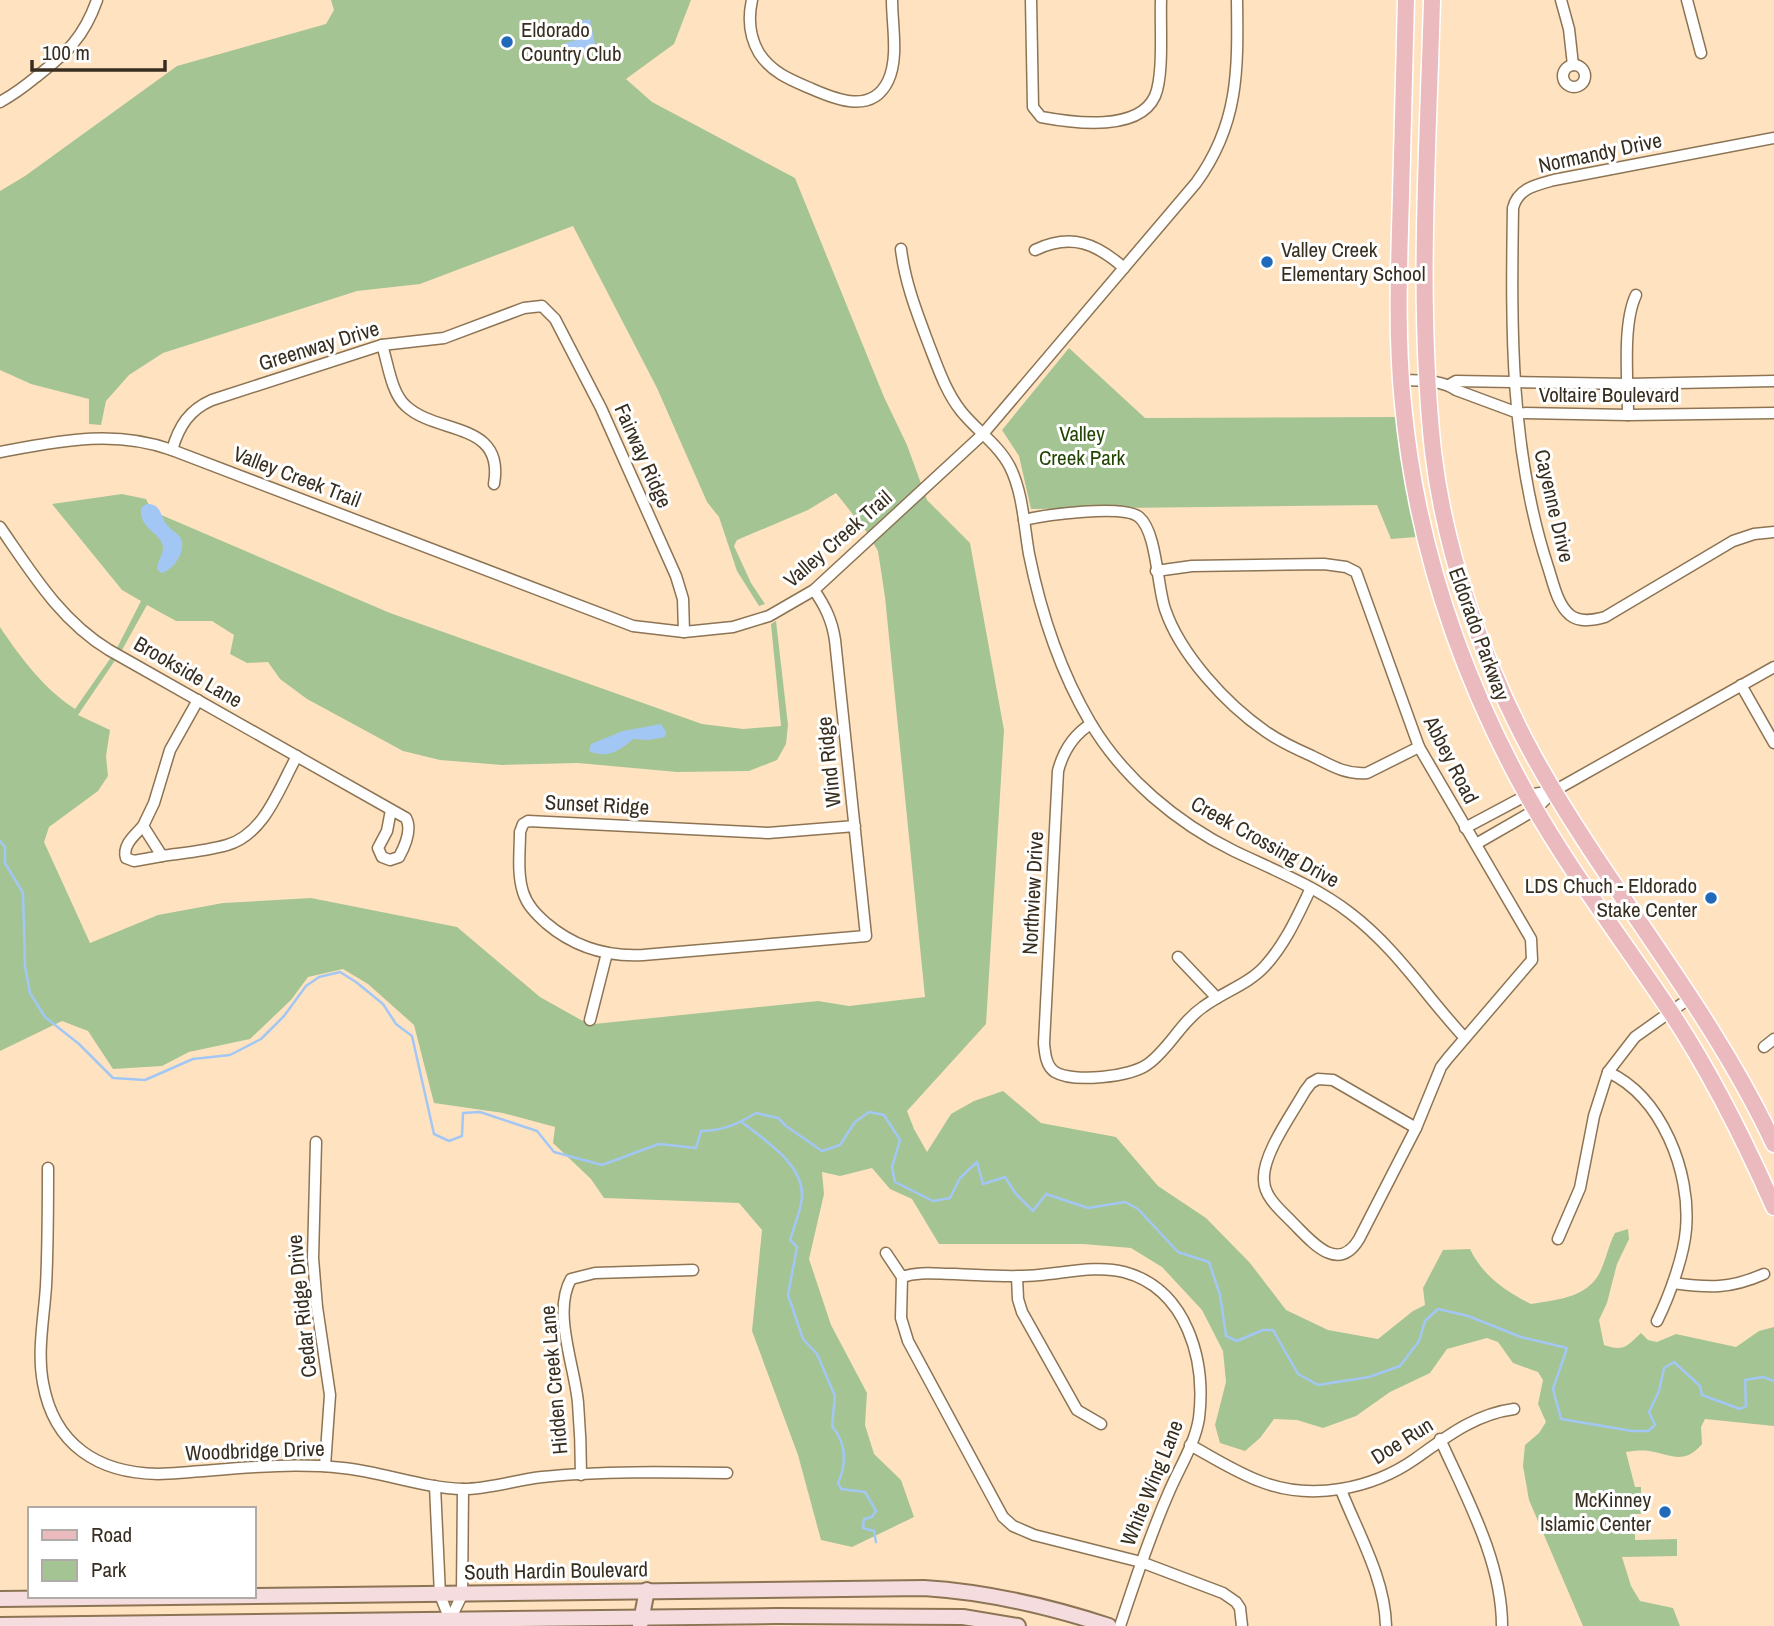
<svg xmlns="http://www.w3.org/2000/svg" width="1774" height="1626" font-family="'Archivo Narrow',sans-serif">
<style>
.green{fill:#a5c494}
.water{fill:#a3c7f4}
.lines{fill:none;stroke-linecap:round;stroke-linejoin:round}
.stream{stroke:#a3c7f4;stroke-width:2.5}
.street-casing{stroke:#8c7454;stroke-width:13}
.secondary-casing{stroke:#8c7454;stroke-width:18}
.primary-casing{stroke:#fff;stroke-width:19}
.street{stroke:#fff;stroke-width:10}
.secondary{stroke:#f5dcdf;stroke-width:14}
.primary{stroke:#ebbabe;stroke-width:16}
.poi-dot{fill:#2169b9;stroke:#fff;stroke-width:2.5}
.labels{text-anchor:middle;stroke-width:6;stroke-linejoin:round;paint-order:stroke}
.poi-label{font-size:21px;fill:#382e20;stroke:#fff;text-anchor:start}
.street-label{font-size:21px;fill:#382e20;stroke:#fff}
.park-label{font-size:21px;fill:#234503;stroke:#fff}
</style>
<rect width="100%" height="100%" fill="#ffe3c0"/>
<g class="green">
<path d="M331,0H691L674,44L626,79L652,102L795,178L884,397L907,445L927,500L970,543L1004,730L986,1024L907,1111L914,1129L927,1152L951,1114L974,1101L1003,1091L1041,1123L1116,1137L1158,1186L1206,1218L1250,1263L1286,1310L1328,1330L1378,1339L1413,1311L1425,1305L1423,1288L1443,1250L1470,1249C1483,1276 1505,1291 1531,1304C1555,1300 1586,1298 1599,1274C1606,1261 1608,1246 1615,1233L1628,1229L1629,1239L1617,1264L1607,1303L1599,1320L1604,1345C1624,1352 1627,1346 1641,1333L1648,1340L1657,1342L1676,1334L1736,1347L1759,1331L1774,1327V1426L1705,1419L1701,1427L1702,1444C1684,1465 1672,1455 1649,1451C1642,1450 1633,1451 1626,1452L1635,1487H1641V1514H1635V1540L1677,1539V1556L1622,1557L1631,1586L1640,1601L1673,1608L1680,1626H1583L1529,1500L1523,1466L1525,1445L1539,1433L1546,1422L1538,1404L1543,1380L1538,1372L1513,1363L1498,1342L1487,1338L1447,1349L1430,1373L1390,1392L1356,1416L1323,1428L1297,1420L1274,1419L1260,1438L1245,1451L1220,1443L1215,1425L1226,1382L1223,1351L1202,1310L1162,1267L1131,1248L1083,1244H939L912,1199L890,1189L872,1168L840,1176L822,1172L824,1194L809,1259L831,1325L867,1393L865,1425L874,1454L901,1480L914,1517L852,1547L821,1540L798,1455L752,1331L762,1230L739,1203L604,1198L591,1179L553,1143L555,1127L503,1113L434,1103L414,1025L368,984L343,969L308,977L291,1000L250,1039L189,1052L162,1066L113,1069L88,1031L62,1021L0,1051V627C20,657 44,689 75,709L112,656L116,659L78,715L110,730L106,756L108,776L98,791L49,827L44,842L90,943L158,915L223,903L311,898L457,927L540,997L581,1020L594,1024L818,1001L849,1006L925,997L885,597L878,551L866,531L836,493L808,510L737,540L734,546L751,583L765,604L759,606L737,571L719,517L707,502L657,388L573,226L420,284L357,291L163,353L129,375L106,401L101,425L89,424V399L31,384L0,370V191L25,176L177,66L326,24L334,10Z"/>
<polygon points="1069,348 1145,418 1396,417 1416,537 1391,539 1377,505 1031,509 1019,456 1002,430"/>
<polygon points="122,494 146,499 152,511 390,613 702,724 743,729 781,726 771,624 776,621 788,725 786,744 777,760 749,771 677,772 578,763 502,765 440,760 403,751 307,699 280,679 268,662 247,663 230,654 234,635 212,621 176,621 147,605 122,650 117,648 141,601 122,590 52,504"/>
</g>
<g class="water">
<polygon points="590,19 596,49 567,54 565,43 576,40 579,36 576,22"/>
<path d="M146,504C162,503 159,516 168,526C171,530 177,533 180,537C188,550 173,571 161,573L157,569C157,562 164,553 163,547C161,532 139,530 141,508Z"/>
<path d="M661,724L666,732L665,737L649,740L633,739C620,751 607,759 589,751L591,744L623,731Z"/>
</g>
<g class="lines">
<g class="stream">
<path d="M0,841L5,847V863L23,893L25,966L30,993L45,1017L79,1044L113,1078L145,1080L193,1059L230,1055L261,1039L284,1016L306,986L319,977L340,972L356,982L383,1004L396,1024L412,1036L434,1134L449,1141L462,1136L463,1113L480,1112L537,1131L554,1152L602,1165L659,1144L696,1148L701,1131C722,1131 738,1124 756,1113L778,1118L786,1126L822,1151L840,1145L855,1122L869,1112L884,1115L900,1140L892,1167L895,1182L933,1201L950,1198L960,1178L977,1162L983,1184L1005,1177L1016,1194L1033,1211L1046,1194L1088,1208L1125,1202L1138,1209L1178,1252L1209,1262L1220,1295L1226,1336L1237,1341L1263,1330H1273L1298,1374L1318,1385L1369,1377L1400,1366L1419,1341L1425,1321L1438,1309L1468,1316L1521,1337L1567,1348L1553,1389L1561,1419L1632,1431H1648L1655,1425L1649,1412L1659,1391L1664,1368L1674,1362L1700,1386L1702,1395L1740,1409L1746,1406L1745,1380L1763,1377L1774,1381"/>
<path d="M742,1122C764,1140 804,1164 802,1197C801,1211 794,1226 790,1240L797,1247L788,1295L803,1339L817,1354L835,1396L832,1426C846,1443 847,1463 838,1483L841,1489L865,1492L876,1511L872,1517L864,1519L863,1528L874,1531L876,1542"/>
</g>
<defs>
<g id="street">
<path d="M752,0C748,18 749,36 759,53C772,73 791,80 812,89C837,100 872,114 888,81C899,58 892,25 892,0"/>
<path d="M1031,0L1033,107L1041,117C1073,123 1139,132 1155,96C1164,75 1160,25 1161,0"/>
<polyline points="1561,0 1569,29 1573,65"/>
<polyline points="1687,0 1701,53"/>
<circle cx="1574" cy="76" r="11"/>
<path d="M0,102C13,95 25,86 36,77C67,53 84,37 97,0"/>
<path d="M1774,138L1554,180C1536,185 1518,188 1513,208C1511,329 1510,451 1548,567C1553,582 1557,604 1570,615C1580,623 1594,620 1605,617L1733,541L1754,534L1774,532"/>
<path d="M901,249C905,283 917,313 929,345C938,368 946,392 961,411C976,430 999,445 1010,467C1023,493 1024,526 1029,554C1041,614 1059,669 1090,722C1123,778 1177,823 1234,851C1274,870 1315,886 1350,913C1396,948 1426,996 1464,1037"/>
<path d="M1035,250C1071,233 1096,243 1124,268"/>
<path d="M382,345C388,363 391,393 406,406C437,435 505,421 494,484"/>
<path d="M1401,380C1418,381 1441,379 1456,390L1518,413L1628,415L1774,413"/>
<polyline points="1449,385 1456,381 1628,384 1774,381"/>
<path d="M1628,415C1628,382 1622,324 1636,295"/>
<path d="M172,450C179,426 189,410 212,400L382,345L444,338L524,308L542,306L555,319L601,408L676,576L683,599L684,632"/>
<path d="M0,452C59,441 114,429 172,450L633,626L684,632L733,627L769,616L814,590L982,435L1196,183C1239,124 1238,70 1237,0"/>
<path d="M1024,520C1045,515 1123,504 1139,517C1157,532 1157,586 1165,609C1180,654 1226,704 1265,731C1279,741 1296,749 1312,756C1330,765 1346,775 1367,773L1419,747"/>
<path d="M0,527C32,573 60,620 109,650L406,818C412,829 405,846 399,857L390,860L382,857L378,848L387,831L391,810"/>
<polyline points="1156,571 1192,566 1324,564 1346,567 1356,572 1419,747 1531,939 1532,960 1448,1058 1441,1067 1416,1128"/>
<path d="M814,590C825,606 832,620 835,640L866,936L643,955C606,957 574,947 546,923C536,914 527,905 523,892C517,873 520,851 520,832L523,824L528,821L768,833L855,826"/>
<polyline points="1741,685 1774,743"/>
<path d="M198,700L170,750L154,803L143,826L162,856C183,853 206,851 227,845C265,834 279,788 297,756"/>
<path d="M1091,724C1073,735 1063,752 1058,771L1044,1043C1045,1054 1046,1066 1055,1072C1073,1083 1131,1077 1148,1064C1169,1049 1181,1022 1203,1007C1223,992 1249,984 1265,966C1286,943 1298,915 1311,888"/>
<path d="M143,826C135,835 122,845 126,858L134,861L162,856"/>
<polyline points="1465,828 1527,795 1553,791"/>
<polyline points="1476,844 1535,810 1554,791 1774,667"/>
<polyline points="1178,957 1217,998"/>
<polyline points="590,1020 607,953"/>
<polyline points="1764,1047 1774,1039"/>
<path d="M1608,1072C1662,1097 1691,1172 1686,1229C1684,1256 1669,1297 1657,1321"/>
<path d="M1318,1079L1333,1080L1416,1128L1359,1239C1338,1274 1312,1242 1294,1224C1283,1212 1264,1198 1264,1180C1262,1155 1292,1114 1305,1091L1311,1083Z"/>
<polyline points="316,1142 313,1258 317,1307 330,1395 325,1466"/>
<path d="M48,1168C48,1207 48,1246 46,1286C44,1318 37,1351 43,1383C54,1445 98,1473 158,1474C220,1471 280,1461 343,1468C383,1472 423,1488 463,1489C490,1489 515,1480 542,1477C600,1471 668,1472 727,1473"/>
<polyline points="1558,1239 1580,1188 1594,1116 1608,1072 1635,1037 1690,998"/>
<polyline points="886,1253 902,1277 901,1318 908,1341 1003,1517 1013,1526 1034,1535 1141,1562 1223,1593 1236,1602 1240,1608 1242,1626"/>
<path d="M902,1277C919,1271 937,1274 955,1274C983,1275 1011,1278 1039,1275C1065,1273 1098,1265 1124,1272C1187,1289 1206,1360 1199,1418C1195,1444 1179,1468 1169,1492C1150,1535 1135,1581 1120,1626"/>
<polyline points="1017,1277 1018,1299 1022,1312 1077,1410 1101,1424"/>
<path d="M1673,1283C1709,1288 1730,1289 1764,1274"/>
<path d="M1440,1439C1466,1497 1502,1561 1502,1626"/>
<path d="M1190,1445C1214,1458 1237,1473 1262,1482C1312,1501 1372,1489 1415,1459C1446,1437 1475,1414 1514,1409"/>
<path d="M581,1475C581,1451 580,1427 578,1403C575,1367 552,1312 571,1279L595,1273L693,1270"/>
<polyline points="435,1486 440,1595 450,1620"/>
<path d="M1341,1490C1358,1533 1385,1579 1386,1626"/>
<polyline points="450,1620 462,1595 463,1489"/>
</g>
<g id="secondary">
<path d="M0,1599L924,1588C988,1592 1048,1606 1109,1626"/>
<polyline points="0,1625 776,1616 963,1617 1018,1626"/>
<polyline points="640,1626 647,1590"/>
</g>
<g id="primary">
<path d="M1406,0C1404,65 1403,130 1401,196C1399,265 1396,335 1403,404C1416,542 1459,672 1526,793C1568,869 1622,939 1670,1011C1711,1073 1744,1139 1774,1207"/>
<path d="M1432,0C1428,150 1417,302 1433,451C1445,554 1484,665 1533,755C1607,889 1709,1005 1774,1144"/>
</g>
</defs>
<use href="#street" class="street-casing"/>
<use href="#secondary" class="secondary-casing"/>
<use href="#primary" class="primary-casing"/>
<use href="#street" class="street"/>
<use href="#secondary" class="secondary"/>
<use href="#primary" class="primary"/>
</g>
<g class="poi-dot">
<circle cx="507" cy="42" r="7"/>
<circle cx="1267" cy="262" r="7"/>
<circle cx="1711" cy="898" r="7"/>
<circle cx="1665" cy="1512" r="7"/>
</g>
<g class="labels">
<g class="poi-label">
<text x="521" y="37">Eldorado<tspan x="521" dy="24">Country Club</tspan></text>
<text x="1281" y="257">Valley Creek<tspan x="1281" dy="24">Elementary School</tspan></text>
<text x="1697" y="893" text-anchor="end">LDS Chuch - Eldorado<tspan x="1697" dy="24">Stake Center</tspan></text>
<text x="1651" y="1507" text-anchor="end">McKinney<tspan x="1651" dy="24">Islamic Center</tspan></text>
</g>
<g class="street-label">
<text transform="translate(1600 153) rotate(-12)" y="7">Normandy Drive</text>
<text transform="translate(319 346) rotate(-17)" y="7">Greenway Drive</text>
<text x="1609" y="402">Voltaire Boulevard</text>
<text transform="translate(643 456) rotate(66)" y="7">Fairway Ridge</text>
<text transform="translate(297 477) rotate(21)" y="7">Valley Creek Trail</text>
<text transform="translate(1554 506) rotate(77)" y="7">Cayenne Drive</text>
<text transform="translate(838 539) rotate(-41)" y="7">Valley Creek Trail</text>
<text transform="translate(1479 634) rotate(70)" y="7">Eldorado Parkway</text>
<text transform="translate(188 672) rotate(30)" y="7">Brookside Lane</text>
<text transform="translate(1451 760) rotate(63)" y="7">Abbey Road</text>
<text transform="translate(829 762) rotate(-96)" y="7">Wind Ridge</text>
<text transform="translate(597 805) rotate(3)" y="7">Sunset Ridge</text>
<text transform="translate(1265 842) rotate(29)" y="7">Creek Crossing Drive</text>
<text transform="translate(1033 893) rotate(-87)" y="7">Northview Drive</text>
<text transform="translate(302 1306) rotate(-96)" y="7">Cedar Ridge Drive</text>
<text transform="translate(554 1380) rotate(-95)" y="7">Hidden Creek Lane</text>
<text transform="translate(1402 1441) rotate(-32)" y="7">Doe Run</text>
<text transform="translate(255 1451) rotate(-2)" y="7">Woodbridge Drive</text>
<text transform="translate(1152 1483) rotate(-68)" y="7">White Wing Lane</text>
<text transform="translate(556 1571) rotate(-1)" y="7">South Hardin Boulevard</text>
</g>
<g class="park-label">
<text x="1082" y="441">Valley<tspan x="1082" dy="24">Creek Park</tspan></text>
</g>
</g>
<rect x="28" y="1507" width="228" height="91" fill="#ffffff" stroke="#afaba6" stroke-width="2"/>
<rect x="42" y="1530" width="35" height="10" fill="#ebbabe" stroke="#afaba6" stroke-width="2"/>
<text x="91" y="1542" font-size="21" fill="#382e20">Road</text>
<rect x="42" y="1560" width="35" height="21" fill="#a5c494" stroke="#afaba6" stroke-width="2"/>
<text x="91" y="1577" font-size="21" fill="#382e20">Park</text>
<path d="M32 60v10h133v-10" fill="none" stroke="#382e20" stroke-width="3.5"/>
<text x="42" y="60" font-size="21" fill="#382e20" stroke="#ffffff" stroke-width="5" paint-order="stroke">100 m</text>
</svg>
